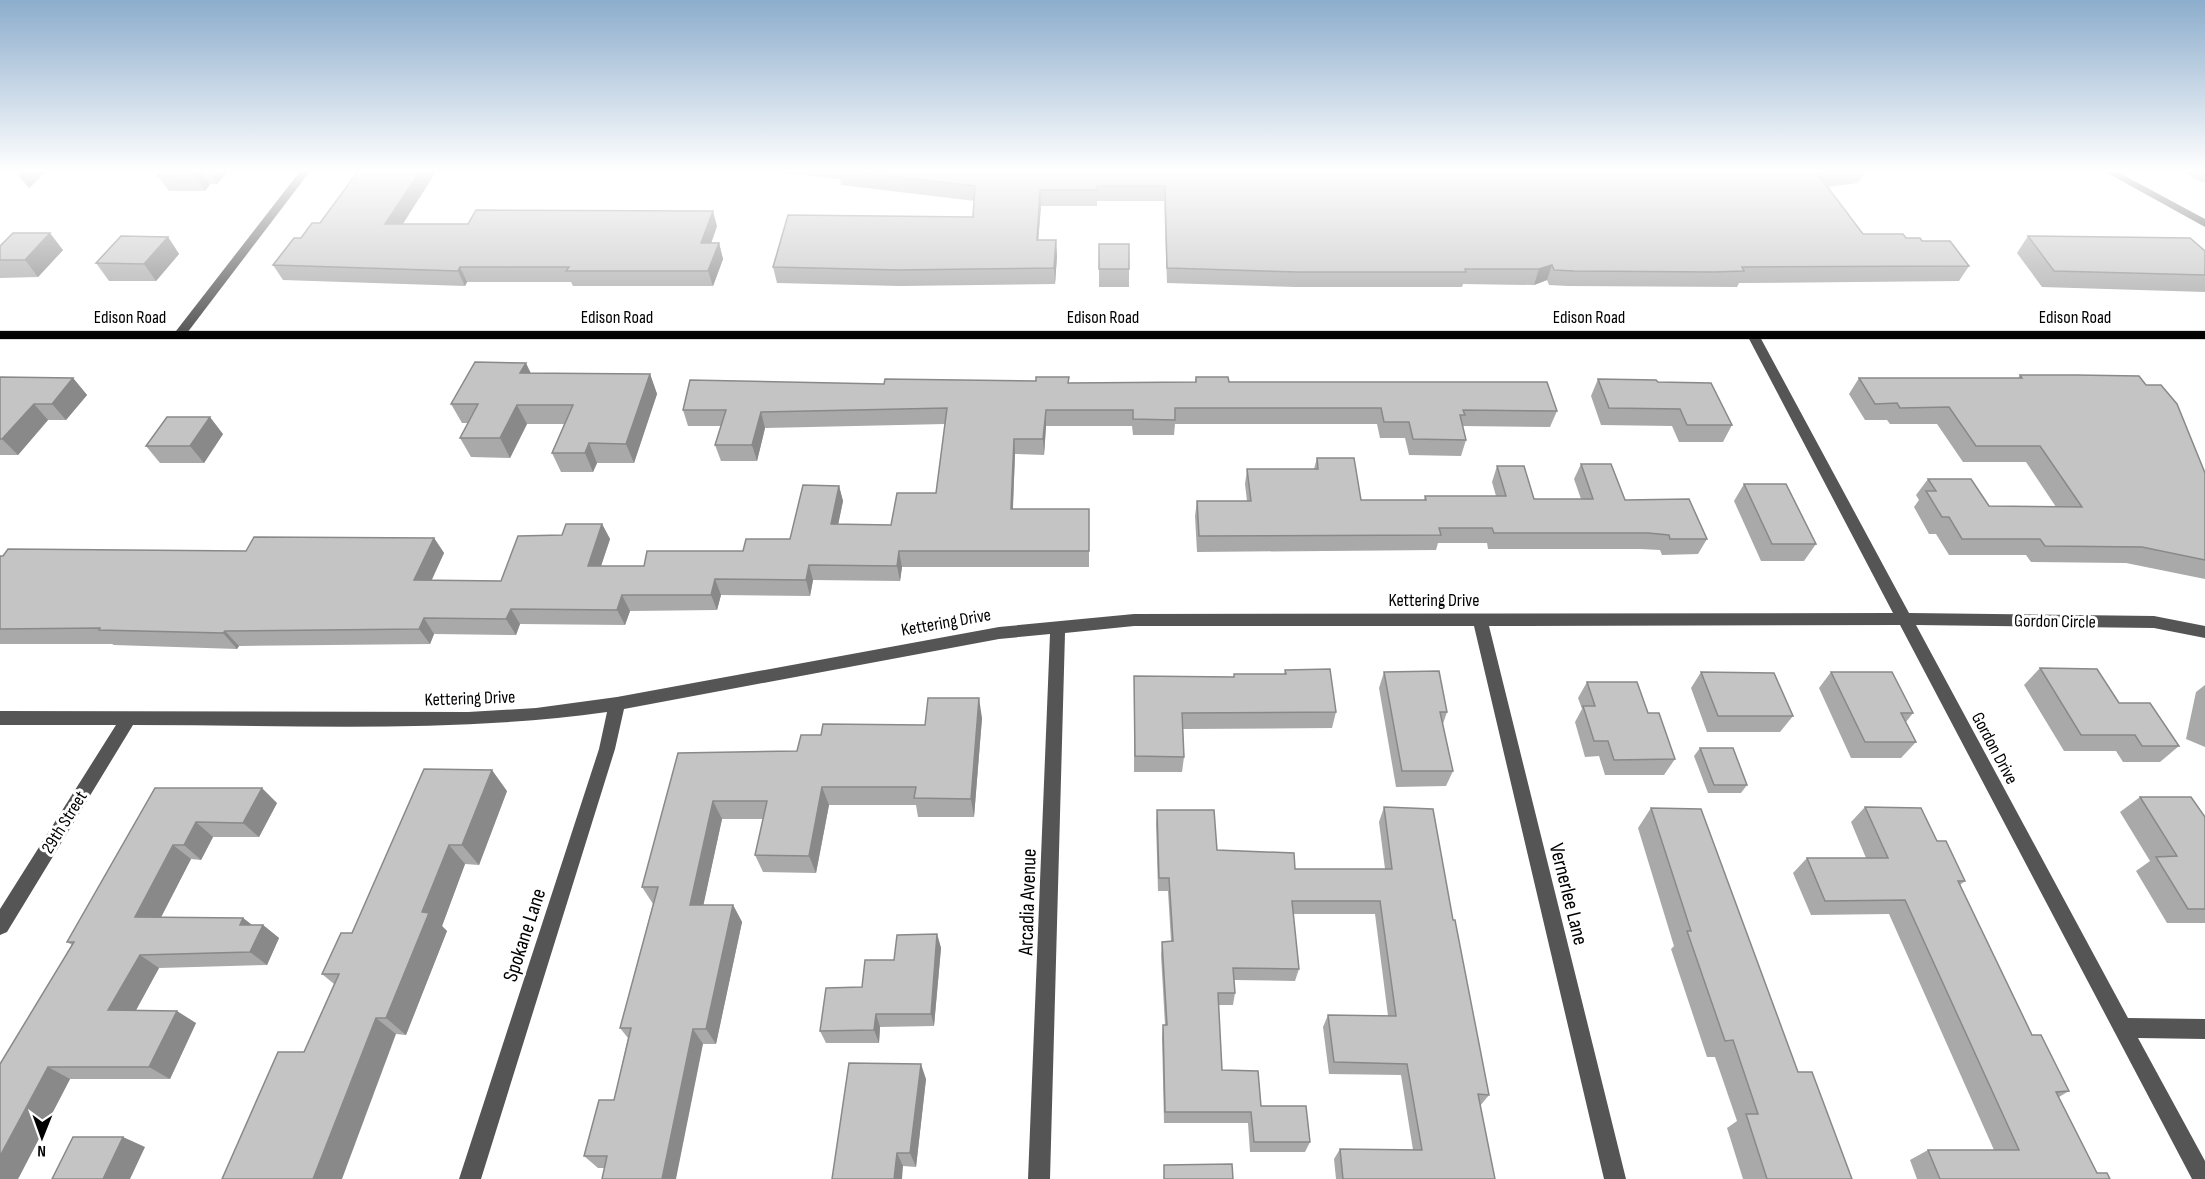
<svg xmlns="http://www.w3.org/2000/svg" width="2205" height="1179" font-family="'Sofia Sans Condensed',sans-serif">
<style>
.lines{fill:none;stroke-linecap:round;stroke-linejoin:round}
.major-casing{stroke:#dbdbdb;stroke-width:2}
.minor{fill:#555;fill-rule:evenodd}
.major{fill:#000;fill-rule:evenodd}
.wall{fill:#a9a9a9}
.shaded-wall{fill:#898989}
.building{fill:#c4c4c4;stroke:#898989;stroke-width:1.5}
.labels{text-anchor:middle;stroke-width:6;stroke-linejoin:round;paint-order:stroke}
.street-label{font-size:18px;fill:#000;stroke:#fff}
.near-street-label{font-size:21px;fill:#000;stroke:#fff}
</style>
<rect width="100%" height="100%" fill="#fff"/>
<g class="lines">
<defs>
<rect id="major" x="0" y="331" width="2205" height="8"/>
</defs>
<use href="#major" class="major-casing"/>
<g class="minor">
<polygon points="301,170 311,170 184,337 176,337 176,331"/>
<polygon points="2102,170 2114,170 2205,219 2205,227"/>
<path d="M1753,331L1759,335L1909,613L2154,616L2205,626V638L2154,628L1916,625L2128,1018L2205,1019V1039L2138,1038L2205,1161V1179H2192L1900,625L1489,626L1626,1179H1604L1474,626H1134L1065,633L1050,1179H1028L1050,634L999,639L624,709L615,749L481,1179H459L599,749L607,712C450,734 291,725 133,725L7,932L0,935V909L116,725H0V711L468,712L536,708L617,697L999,627L1134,614L1893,613L1747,335Z"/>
</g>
<use href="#major" class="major"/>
</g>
<g class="wall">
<polygon points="13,170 48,170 29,188"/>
<polygon points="164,170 229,170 217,184 210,184 205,191 169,191 158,176"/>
<polygon points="437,170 403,224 717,226 711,243 719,243 723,259 713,286 573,286 571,282 467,282 465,286 283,280 273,265 301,238 320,223"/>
<polygon points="773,170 1866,170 1858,183 1827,187 1863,234 1922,241 1969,266 1959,281 1739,283 1737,287 1568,286 1549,285 1547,280 1534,285 1463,284 1462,287 1296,287 1167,283 1164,201 1097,201 1097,206 1041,206 1038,240 1056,240 1057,256 1055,284 900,286 777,283 773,267 973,217 975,201 841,185 840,179 786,173"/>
<polygon points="2178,170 2205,170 2205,182 2203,183"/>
<polygon points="2028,236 2205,251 2205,292 2042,287 2017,253"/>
<polygon points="168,237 179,254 156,281 109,281 96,263"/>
<polygon points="0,246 63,250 38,277 0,278"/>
<rect x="1099" y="269" width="30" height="18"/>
<polygon points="531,373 650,374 657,394 634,463 597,463 593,472 561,472 552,453 564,424 527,424 510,458 471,457 460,438 468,423 462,423 451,404"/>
<polygon points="2020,375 2205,473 2205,579 2126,563 2031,562 2026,555 1949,555 1936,534 1929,534 1914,507 1919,500 1916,495 1928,479 1989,506 2056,507 2026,462 1963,462 1937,424 1890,424 1887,420 1865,420 1849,394 1859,378 2018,378"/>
<polygon points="0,377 73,378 87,395 66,420 48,420 18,455 0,455"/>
<polygon points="1069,377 1069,383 1195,382 1196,377 1229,382 1557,411 1550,427 1462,426 1466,440 1461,456 1409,455 1405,438 1380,438 1377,424 1175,424 1174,435 1133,435 1132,426 1046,426 1044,455 1015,454 1013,509 1089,509 1089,567 902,567 900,581 813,580 810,596 721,595 717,610 630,611 625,625 520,624 516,635 434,634 430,644 239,646 237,649 114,645 112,644 0,644 0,556 246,551 434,538 444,553 431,580 501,581 562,535 602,524 610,539 601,566 644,566 743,551 790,539 839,486 843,501 838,524 891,525 936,493 945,424 765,428 757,461 721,461 715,445 721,426 688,426 683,410 884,384 1036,381"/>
<polygon points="1598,379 1658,382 1732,425 1723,442 1679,442 1672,426 1601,425 1591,396"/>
<polygon points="223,434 204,463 160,463 146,446"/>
<polygon points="1317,458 1361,500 1424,500 1425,496 1496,496 1492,482 1497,466 1534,499 1581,499 1574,479 1581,464 1625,500 1707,539 1698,554 1662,555 1660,550 1640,549 1488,549 1487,543 1438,543 1436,550 1197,552 1195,516 1197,501 1247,501 1245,484 1247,469 1314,469"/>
<polygon points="1744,484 1816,544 1804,561 1761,561 1734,501"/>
<polygon points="2040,668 2119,703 2179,746 2160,762 2123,762 2116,751 2064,751 2024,685"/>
<polygon points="1285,670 1336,712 1332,728 1183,729 1184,757 1182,772 1134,772 1134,676 1234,677 1234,674 1284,674"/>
<polygon points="1384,672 1447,712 1443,724 1453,771 1446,786 1396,787 1379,688"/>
<polygon points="1701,672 1793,716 1780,732 1707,732 1691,688"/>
<polygon points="1831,672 1913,713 1906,722 1916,742 1901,758 1851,758 1819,688"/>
<polygon points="1587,682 1648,713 1675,759 1664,775 1605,775 1599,756 1585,757 1575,722 1582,709 1578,698"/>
<polygon points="2205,685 2205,747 2186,739 2196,692"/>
<polygon points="982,718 974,817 918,817 916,805 829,805 816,873 763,872 755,855 763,819 722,819 703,905 733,905 742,922 716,1044 703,1044 604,1168 598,1168 584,1156 614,1100 628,1038 620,1028 653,904 642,887 678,753 797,751 821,735 925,725"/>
<polygon points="1700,748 1747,785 1741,793 1708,793 1694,756"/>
<polygon points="155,788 277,803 259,837 213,837 201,860 191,859 161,917 243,918 252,925 263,925 279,938 267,965 159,968 136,1010 196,1023 170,1079 70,1079 18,1179 72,945 67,942"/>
<polygon points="507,791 479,865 465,864 442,926 447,931 406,1035 396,1034 304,1052 334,984 322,974 352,933"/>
<polygon points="2140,797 2205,817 2205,923 2167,923 2136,871 2150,861 2120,812"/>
<polygon points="1384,807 1453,920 1489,1095 1480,1106 1495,1179 1336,1179 1334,1159 1340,1149 1413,1150 1401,1075 1329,1074 1323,1027 1328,1015 1388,1016 1375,914 1293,914 1299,969 1295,981 1234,980 1235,993 1233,1005 1218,1005 1222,1070 1261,1106 1310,1142 1305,1152 1250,1152 1248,1123 1164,1123 1162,1037 1163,1025 1165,1025 1161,955 1162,942 1171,941 1168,891 1158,891 1156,824 1157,810 1217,850 1295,869 1385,869 1379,822"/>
<polygon points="1865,807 1937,841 1965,881 1960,885 2032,1035 2069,1091 2059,1097 2097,1173 2110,1179 1917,1179 1910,1160 1928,1150 1994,1150 1889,914 1811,915 1793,873 1807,858 1866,858 1851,822"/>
<polygon points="1651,808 1798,1072 1852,1179 1743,1179 1727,1128 1737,1121 1715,1057 1707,1057 1671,949 1674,946 1638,828"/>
<polygon points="937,934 941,948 934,1026 880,1027 879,1043 826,1043 820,1031 862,987 894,960"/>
<polygon points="926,1079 916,1167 903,1166 832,1179"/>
</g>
<g class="shaded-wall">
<polygon points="15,170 48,170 29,188"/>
<polygon points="200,170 201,170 210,184 205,191 195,175"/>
<polygon points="208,170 229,170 217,184"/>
<polygon points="421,170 437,170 393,239 385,224"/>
<polygon points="1040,190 1041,206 1037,256 1037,240"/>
<polygon points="713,211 717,226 706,258 701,243"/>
<polygon points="50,233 63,250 38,277 25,260"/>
<polygon points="168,237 179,254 156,281 144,264"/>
<polygon points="1056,240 1057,256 1055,284 1054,268"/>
<polygon points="719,243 723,259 713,286 708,271"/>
<polygon points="1552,265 1547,280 1534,285 1539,269"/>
<polygon points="460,267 467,282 465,286 458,271"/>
<polygon points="526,363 535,382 520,373"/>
<polygon points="650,374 657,394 634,463 626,444"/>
<polygon points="73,378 87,395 66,420 52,404"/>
<polygon points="34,404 48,420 18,455 2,439"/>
<polygon points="517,405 527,424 510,458 500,438"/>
<polygon points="1046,410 1046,426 1044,455 1043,439"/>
<polygon points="761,412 765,428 757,461 752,445"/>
<polygon points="210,417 223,434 204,463 190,446"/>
<polygon points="1014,439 1015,454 1012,525 1011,509"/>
<polygon points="589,443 597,463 593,472 585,453"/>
<polygon points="839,486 843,501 835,540 831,524"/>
<polygon points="602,524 610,539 596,581 588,566"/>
<polygon points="434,538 444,553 425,595 414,580"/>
<polygon points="899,551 902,567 900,581 897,566"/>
<polygon points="809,565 813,580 810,596 806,580"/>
<polygon points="715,579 721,595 717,610 711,595"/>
<polygon points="622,595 630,611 625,625 617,610"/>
<polygon points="511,609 520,624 516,635 506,619"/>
<polygon points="424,618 434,634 430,644 419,629"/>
<polygon points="225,631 239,646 237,649 223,633"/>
<polygon points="979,698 982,718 974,817 971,799"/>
<polygon points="492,770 507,791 479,865 462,845"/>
<polygon points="822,787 829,805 816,873 809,856"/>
<polygon points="262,788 277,803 259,837 243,823"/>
<polygon points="713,801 722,819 700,921 690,905"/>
<polygon points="196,822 213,837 201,860 184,845"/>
<polygon points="173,845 191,859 154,931 135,917"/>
<polygon points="449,845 465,864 442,926 447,931 406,1035 386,1018 422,912"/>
<polygon points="733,905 742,922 716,1044 706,1029"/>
<polygon points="243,918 260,931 263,925 279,938 267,965 250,952 240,925"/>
<polygon points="937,934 941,948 934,1026 931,1014"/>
<polygon points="140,955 159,968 129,1023 108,1010"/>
<polygon points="177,1011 196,1023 170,1079 149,1067"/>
<polygon points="876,1014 880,1027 879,1043 874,1030"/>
<polygon points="376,1018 396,1034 342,1179 313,1179"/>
<polygon points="693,1029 703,1044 676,1179 662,1179"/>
<polygon points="921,1064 926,1079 916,1167 910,1153"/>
<polygon points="48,1067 70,1079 18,1179 0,1179 0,1156"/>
<polygon points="123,1137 145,1147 130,1179 103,1179"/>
<polygon points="897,1153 903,1166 902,1179 894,1179"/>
</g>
<g class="building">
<polygon points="164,170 200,170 195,175 158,176"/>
<polygon points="359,170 421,170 385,224 468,224 476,210 713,211 701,243 719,243 708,271 566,271 569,267 460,267 458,271 273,265 294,238 301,238 312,223 320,223"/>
<polygon points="838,170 1850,170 1817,173 1863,234 1903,234 1906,238 1920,238 1922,241 1950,241 1969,266 1742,267 1744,271 1713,272 1574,271 1554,270 1552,265 1539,269 1465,269 1466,272 1298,272 1167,268 1165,186 1097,186 1097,190 1040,190 1037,240 1056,240 1054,268 897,270 773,267 788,215 973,217 975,186"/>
<polygon points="13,233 50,233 25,260 0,260 0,246"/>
<polygon points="121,236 168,237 144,264 96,263"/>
<polygon points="2028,236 2190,238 2205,251 2205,275 2054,271"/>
<rect x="1099" y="244" width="30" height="25"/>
<polygon points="475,362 526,363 520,373 650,374 626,444 589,443 585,453 552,453 573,405 517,405 500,438 460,438 478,404 451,404"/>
<polygon points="2020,375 2076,375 2139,376 2146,385 2161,385 2177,404 2205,473 2205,560 2142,547 2045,546 2040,539 1962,539 1949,517 1942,517 1926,491 1936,491 1928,479 1971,479 1989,506 2082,507 2040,446 1976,446 1949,407 1900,408 1897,403 1875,404 1859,378 2022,378"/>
<polygon points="0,377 73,378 52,404 34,404 2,439 0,439"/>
<polygon points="1036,377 1069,377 1068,383 1196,382 1196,377 1228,377 1229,382 1547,382 1557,411 1463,410 1465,415 1460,415 1466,440 1413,439 1409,422 1384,422 1381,408 1175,408 1175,420 1133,419 1133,410 1046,410 1043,439 1014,439 1011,509 1089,509 1089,551 899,551 897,566 809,565 806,580 715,579 711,595 622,595 617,610 511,609 506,619 424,618 419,629 225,631 223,633 99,630 100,628 0,629 0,556 3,556 8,549 246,551 254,537 434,538 414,580 501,581 518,536 562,535 566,524 602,524 588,566 644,566 647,551 743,551 746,539 790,539 803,485 839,486 831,524 891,525 897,493 936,493 947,408 761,412 752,445 715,445 726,410 683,410 690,380 884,384 885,379 1036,381"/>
<polygon points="1598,379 1656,380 1658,382 1711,383 1732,425 1687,425 1680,409 1609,408"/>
<polygon points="167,417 210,417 190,446 146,446"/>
<polygon points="1317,458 1354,458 1361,500 1426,500 1425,496 1506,496 1497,466 1524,466 1534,499 1593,499 1581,464 1611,464 1625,500 1689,499 1707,539 1670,539 1669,535 1648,533 1494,533 1492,528 1439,528 1441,535 1199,536 1197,501 1251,501 1247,469 1318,469"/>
<polygon points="1744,484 1786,484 1816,544 1772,544"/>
<polygon points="2040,668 2097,669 2119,703 2150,703 2179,746 2142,746 2135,735 2081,735"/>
<polygon points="1330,669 1336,712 1182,713 1184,757 1135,756 1134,676 1234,677 1234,674 1286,674 1285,670"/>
<polygon points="1439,671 1447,712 1440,712 1453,771 1402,771 1384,672"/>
<polygon points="1701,672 1774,673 1793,716 1718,716"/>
<polygon points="1831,672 1892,672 1913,713 1901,713 1916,742 1865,742"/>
<polygon points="1587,682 1637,682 1648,713 1659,713 1675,759 1614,760 1608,741 1594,741 1583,706 1595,706"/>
<polygon points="928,698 979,698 971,799 914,798 916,787 822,787 809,856 755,855 767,801 713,801 690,905 733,905 706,1029 693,1029 662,1179 602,1179 607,1156 584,1156 599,1100 614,1100 631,1028 620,1028 658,887 642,887 678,753 797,751 801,735 821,735 823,724 925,725"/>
<polygon points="1700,748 1733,748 1747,785 1714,785"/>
<polygon points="424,769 492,770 462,845 449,845 422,912 429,913 386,1018 376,1018 313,1179 222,1179 278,1052 304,1052 339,974 322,974 341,933 352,933"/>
<polygon points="155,788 262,788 243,823 196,822 184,845 173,845 135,917 243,918 240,925 263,925 250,952 140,955 108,1010 177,1011 149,1067 48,1067 0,1156 0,1064 74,942 67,942"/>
<polygon points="2140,797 2191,797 2205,817 2205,909 2188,909 2156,857 2177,856"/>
<polygon points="1384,807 1433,809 1453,920 1455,920 1489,1095 1478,1094 1495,1179 1343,1179 1340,1149 1422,1150 1407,1064 1334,1062 1328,1015 1396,1016 1380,901 1292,901 1299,969 1233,968 1235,993 1218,993 1222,1070 1258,1071 1261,1106 1306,1106 1310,1142 1254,1142 1251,1112 1165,1112 1163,1025 1167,1025 1162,942 1173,941 1169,878 1159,878 1157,810 1214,810 1217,850 1294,853 1295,869 1392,869"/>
<polygon points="1865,807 1921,808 1937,841 1946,841 1965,881 1958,881 2032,1035 2041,1035 2069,1091 2056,1092 2097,1173 2107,1173 2110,1179 1940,1179 1928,1150 2019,1150 1905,900 1825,901 1807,858 1888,858"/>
<polygon points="1651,808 1701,809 1798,1072 1812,1072 1852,1179 1767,1179 1746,1114 1758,1114 1733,1040 1725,1041 1687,931 1691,931"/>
<polygon points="937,934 931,1014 876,1014 874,1030 820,1031 826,988 862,987 865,960 894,960 897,935"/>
<polygon points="849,1063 921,1064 910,1153 897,1153 894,1179 832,1179"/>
<polygon points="73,1137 123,1137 103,1179 52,1179"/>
<polygon points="1232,1164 1233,1179 1164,1179 1164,1165"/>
</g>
<linearGradient id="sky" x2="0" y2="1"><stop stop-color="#8cadcc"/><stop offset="0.51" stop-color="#fff"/><stop offset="1" stop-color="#fff" stop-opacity="0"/></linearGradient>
<rect width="2205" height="335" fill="url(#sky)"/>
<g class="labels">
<g class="street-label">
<text x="130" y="323">Edison Road</text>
<text x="617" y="323">Edison Road</text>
<text x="1103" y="323">Edison Road</text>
<text x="1589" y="323">Edison Road</text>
<text x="2075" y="323">Edison Road</text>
<text x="1434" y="606">Kettering Drive</text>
<text transform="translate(2055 621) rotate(1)" y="6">Gordon Circle</text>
<text transform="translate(946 622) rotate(-10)" y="6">Kettering Drive</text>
<text transform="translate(470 698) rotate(-2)" y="6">Kettering Drive</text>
<text transform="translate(1995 748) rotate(62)" y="6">Gordon Drive</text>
<text transform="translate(64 822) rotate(-58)" y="6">29th Street</text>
</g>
<g class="near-street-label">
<text transform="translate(1569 894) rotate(76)" y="7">Vernerlee Lane</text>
<text transform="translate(1027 902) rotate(-88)" y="7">Arcadia Avenue</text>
<text transform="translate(524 935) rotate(-72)" y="7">Spokane Lane</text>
</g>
</g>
<g transform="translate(42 1137) rotate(181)" stroke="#ffffff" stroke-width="4.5" paint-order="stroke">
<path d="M0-4.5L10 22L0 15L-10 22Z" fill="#000000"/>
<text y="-9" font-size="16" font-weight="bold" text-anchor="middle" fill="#000000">N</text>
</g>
</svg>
